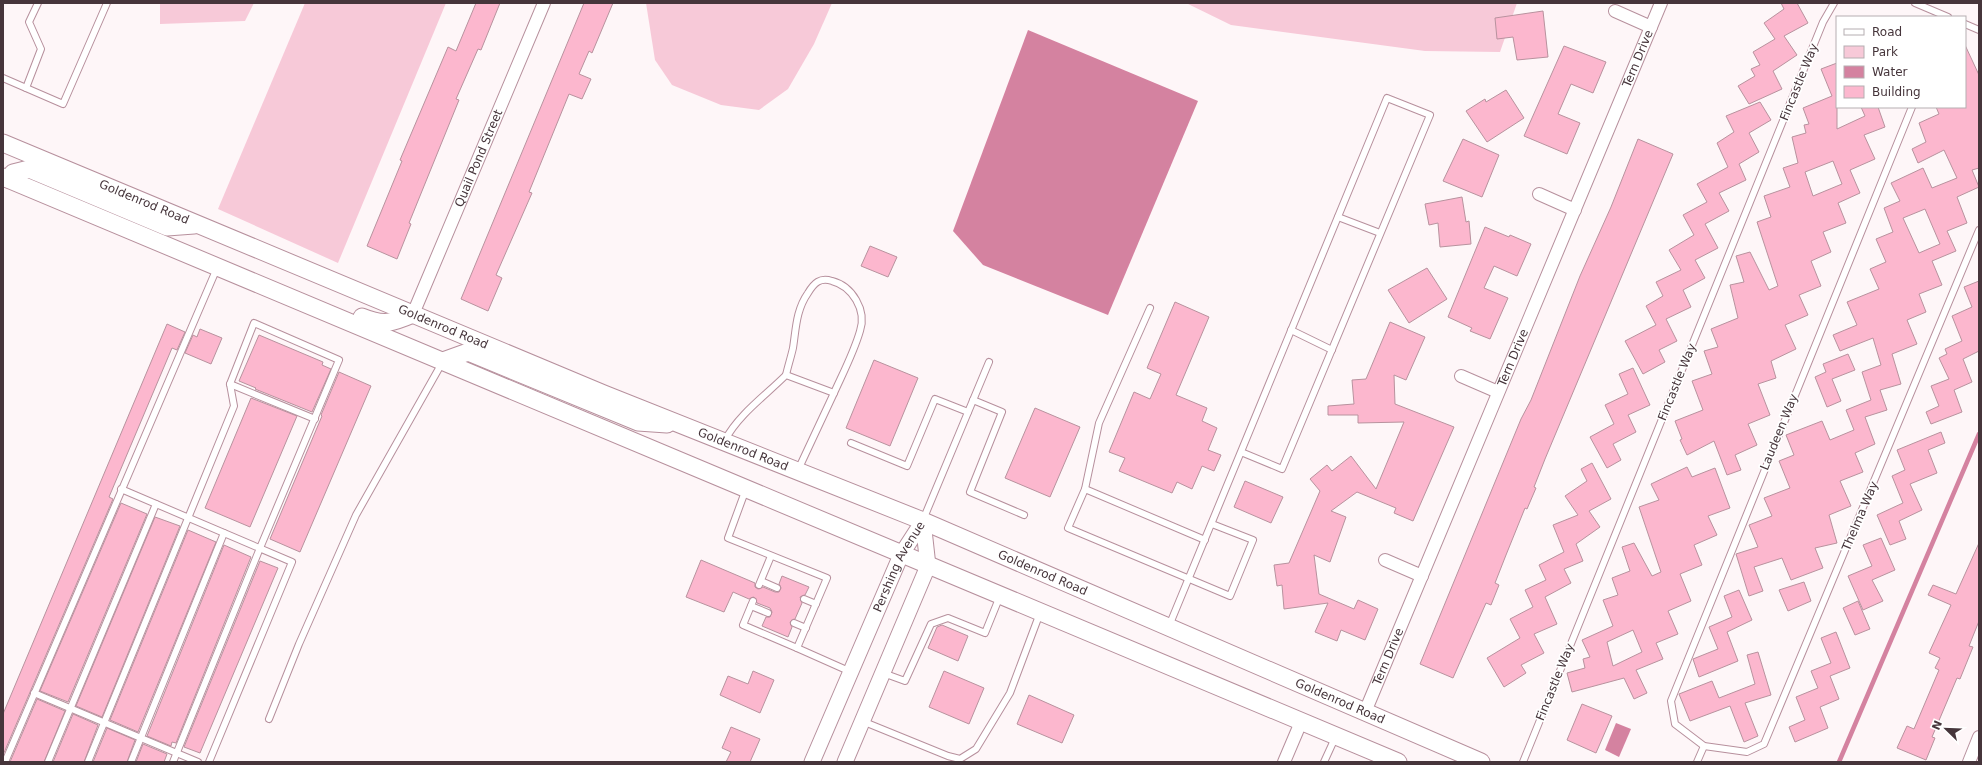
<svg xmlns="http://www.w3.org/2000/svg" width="1982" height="765" font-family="'DejaVu Sans',sans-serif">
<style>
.green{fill:#f7c9d8}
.water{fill:#d482a0}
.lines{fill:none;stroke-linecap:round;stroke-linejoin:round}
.stream{stroke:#d482a0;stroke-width:4.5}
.building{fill:#fcb7ce;stroke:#b8929e;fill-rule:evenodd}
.service-casing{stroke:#b7909d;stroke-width:8}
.minor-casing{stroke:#b7909d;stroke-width:14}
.tertiary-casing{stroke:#b7909d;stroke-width:17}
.secondary-casing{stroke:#b7909d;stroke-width:19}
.service{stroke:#fff;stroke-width:6}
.minor{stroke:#fff;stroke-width:12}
.tertiary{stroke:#fff;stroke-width:15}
.secondary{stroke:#fff;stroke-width:17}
.labels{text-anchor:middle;stroke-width:3.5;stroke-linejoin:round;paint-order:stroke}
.street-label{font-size:12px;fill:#46353b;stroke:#fff}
</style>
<rect width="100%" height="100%" fill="#fef6f8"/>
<g class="green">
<polygon points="160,3 254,3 245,21 160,24"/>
<polygon points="305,3 446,3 338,263 218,209"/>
<polygon points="646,3 832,3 814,44 788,89 759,110 721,105 672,85 655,60"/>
<polygon points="1186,3 1517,3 1500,52 1425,51 1231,25"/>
</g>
<g class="water">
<polygon points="1028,30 1198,101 1108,315 983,265 953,231"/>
<polygon points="1616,723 1631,729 1619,757 1605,750"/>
</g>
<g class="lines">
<polyline class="stream" points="1839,762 1979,434"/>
</g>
<g class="building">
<polygon points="476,3 500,3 481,50 478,49 456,99 459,100 409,223 411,224 397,259 367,246 402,161 400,160 448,47 456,51"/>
<polygon points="584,3 613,3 592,53 589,51 579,74 591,79 582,99 569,94 529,192 532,193 496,275 502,278 488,311 461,299"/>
<polygon points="1781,3 1797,3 1808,23 1784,36 1797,55 1773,71 1782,89 1749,104 1738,86 1755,76 1751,69 1760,65 1753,52 1775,39 1764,23 1784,9"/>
<polygon points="1543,11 1548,57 1517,60 1513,37 1497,39 1495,18"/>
<path d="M1965,45L1979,75V168L1972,170L1979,187L1957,197L1967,223L1947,231L1956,251L1932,261L1942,285L1919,294L1926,312L1907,320L1917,344L1892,354L1901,384L1880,390L1887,410L1865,417L1875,444L1855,453L1863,472L1840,481L1851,506L1829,515L1837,543L1815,548L1823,568L1791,580L1782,558L1754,567L1763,591L1749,596L1736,554L1758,547L1749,525L1772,516L1764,498L1790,488L1779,461L1794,455L1786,435L1822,421L1830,440L1854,430L1846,410L1871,400L1862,372L1881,365L1873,338L1840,351L1833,335L1857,325L1847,302L1879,289L1870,269L1886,262L1876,239L1893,232L1884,208L1900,201L1891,183L1923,168L1932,188L1957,178L1944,150L1918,163L1912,149L1926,142L1919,123L1939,114L1936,107H1965ZM1925,209L1940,244L1919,253L1903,218Z"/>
<polygon points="1564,46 1606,62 1593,93 1571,84 1558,114 1580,123 1567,154 1524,136"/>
<path d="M1837,63V129L1865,116L1861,107H1878L1885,127L1864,135L1875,159L1850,170L1860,193L1838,203L1846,223L1823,232L1831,252L1811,261L1821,286L1799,295L1808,315L1785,325L1796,349L1771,361L1776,378L1758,384L1770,415L1748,424L1757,445L1735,455L1741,470L1727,475L1714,441L1687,455L1680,440L1682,439L1675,421L1703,410L1692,381L1712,374L1704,351L1718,347L1711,329L1738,318L1730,285L1744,282L1736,256L1750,252L1769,290L1778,286L1757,222L1771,217L1764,196L1790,187L1783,168L1798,163L1792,137L1806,133L1804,125L1809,124L1803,108L1832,96L1821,69ZM1833,161L1842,184L1813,196L1805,172Z"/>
<polygon points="1506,90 1524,118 1487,142 1466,111 1485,99 1486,102"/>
<polygon points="1760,102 1771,120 1749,133 1759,152 1739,164 1746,180 1719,193 1729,211 1705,224 1718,248 1695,260 1705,278 1683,290 1691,307 1666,319 1677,341 1659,350 1665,362 1643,374 1625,341 1656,325 1646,306 1663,296 1656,282 1681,270 1669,250 1694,235 1683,215 1707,202 1697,184 1728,167 1717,143 1734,132 1726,116"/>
<polygon points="1463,139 1499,155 1482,197 1443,181"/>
<polygon points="1638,139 1673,154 1545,459 1534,487 1536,488 1527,509 1525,508 1506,555 1495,583 1499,585 1491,605 1486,603 1453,678 1420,664 1521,419 1531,400 1580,276 1611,207"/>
<polygon points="1462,197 1466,222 1469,221 1471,244 1440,247 1438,223 1429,225 1425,204"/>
<polygon points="1485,227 1509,237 1510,235 1531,244 1517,276 1494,266 1484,288 1508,298 1490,339 1470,331 1472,328 1448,317"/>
<polygon points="870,246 897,257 888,277 861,266"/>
<polygon points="1427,268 1447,299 1409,323 1388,290"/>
<polygon points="1979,281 1979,351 1963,359 1972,382 1954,390 1962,412 1931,424 1926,412 1939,406 1931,386 1949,379 1939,358 1947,354 1945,349 1962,341 1952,316 1972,307 1964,287"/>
<polygon points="1175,302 1209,317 1176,395 1207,408 1202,421 1217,428 1208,450 1221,455 1214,471 1202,466 1192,489 1177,482 1172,493 1119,471 1125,458 1109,452 1134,392 1150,399 1161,374 1147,368"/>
<polygon points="1390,322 1425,337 1406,380 1394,375 1395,404 1454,427 1413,521 1394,513 1396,508 1357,492 1331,511 1346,517 1330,562 1314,555 1319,594 1354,609 1358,600 1378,609 1365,640 1341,630 1337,641 1315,632 1328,603 1284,609 1282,585 1277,586 1274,565 1289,563 1320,491 1310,479 1327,465 1332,471 1351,456 1376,489 1404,422 1358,423 1358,415 1328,415 1328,406 1354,404 1352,380 1366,379"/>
<polygon points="167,324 185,332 177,350 172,348 109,497 113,499 3,755 3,714"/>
<polygon points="200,329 222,338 211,364 185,353 193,335 197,337"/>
<polygon points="259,335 323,362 322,365 331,369 312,412 255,389 256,388 239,381"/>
<polygon points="1848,354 1855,370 1832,379 1841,401 1827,407 1815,377 1826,372 1823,364"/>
<polygon points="874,360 918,378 890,446 846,428"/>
<polygon points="1633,368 1650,405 1628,415 1636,432 1613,444 1621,460 1607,468 1590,437 1614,424 1605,405 1628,394 1619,374"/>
<polygon points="339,372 371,386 300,552 270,539 322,416 321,415"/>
<polygon points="251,398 297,416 250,527 205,508"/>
<polygon points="1035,408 1080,427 1050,497 1005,478"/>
<polygon points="1941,432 1945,443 1928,450 1937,473 1910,484 1922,510 1899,521 1906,539 1890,545 1877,515 1903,503 1892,476 1905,470 1897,450"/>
<polygon points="1592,463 1611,499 1589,511 1600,527 1576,544 1583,561 1564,569 1571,583 1545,597 1557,624 1534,634 1544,653 1521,665 1526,673 1504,687 1487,658 1520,638 1510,619 1533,607 1525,590 1546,580 1539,565 1564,552 1553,525 1578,515 1565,496 1587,481 1581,469"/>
<path d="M1687,467L1692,477L1715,468L1730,508L1708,516L1717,535L1694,545L1702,565L1680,574L1691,601L1668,611L1678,634L1656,643L1663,659L1636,670L1647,693L1634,699L1624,678L1572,692L1567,673L1585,668L1583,659L1590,657L1582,640L1613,626L1603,600L1618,595L1612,578L1630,571L1622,547L1634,543L1652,576L1661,572L1639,507L1659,500L1651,484ZM1633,630L1642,652L1613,666L1607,642Z"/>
<polygon points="1245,481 1283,497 1271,523 1234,507"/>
<polygon points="121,503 147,514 68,702 40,691"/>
<polygon points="155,517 180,526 102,717 76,706"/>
<polygon points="188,530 216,542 138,732 110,720"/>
<polygon points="1881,538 1895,570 1872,580 1883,601 1863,610 1848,576 1872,566 1863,545"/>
<polygon points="1979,543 1979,621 1969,646 1973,647 1960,679 1957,678 1932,737 1935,738 1926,760 1897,748 1907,726 1914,729 1939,670 1935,668 1940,658 1929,653 1951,605 1928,595 1933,585 1956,594"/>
<polygon points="224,545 251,557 176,743 172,742 171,746 147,736"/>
<polygon points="701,560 755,583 755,587 758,589 763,587 775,592 779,592 781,588 779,584 782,576 809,587 805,595 800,597 802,603 795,619 790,622 792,627 788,637 762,626 766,617 770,617 772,612 770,608 757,603 754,597 749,599 733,592 724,612 686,597"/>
<polygon points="260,561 278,568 200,753 184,747"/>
<polygon points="1804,582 1811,601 1788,611 1779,590"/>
<polygon points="1739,590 1752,620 1727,632 1738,661 1699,677 1693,659 1718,649 1709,627 1732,617 1724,596"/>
<polygon points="1858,601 1870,629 1855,635 1843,608"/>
<polygon points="942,625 968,636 958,661 928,648 937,627"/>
<polygon points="1836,632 1850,668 1830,676 1839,699 1820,707 1828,728 1795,742 1789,727 1805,720 1796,697 1818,688 1811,671 1831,663 1821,638"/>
<polygon points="1758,652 1771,695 1745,703 1758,736 1744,742 1730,706 1690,721 1679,694 1712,681 1719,698 1755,684 1747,655"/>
<polygon points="753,671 774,680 760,713 720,695 728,676 748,684"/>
<polygon points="944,671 984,688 969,724 929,707"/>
<polygon points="1029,695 1074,715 1062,743 1017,724"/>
<polygon points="37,699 65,711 44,762 10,762"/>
<polygon points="1582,704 1612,716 1596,753 1567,740"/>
<polygon points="73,714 98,725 84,762 53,762"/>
<polygon points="731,727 760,739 750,762 726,762 731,752 722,748"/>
<polygon points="107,728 135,740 127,762 93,762"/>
<polygon points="143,744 167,754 164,762 136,762"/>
</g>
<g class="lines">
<defs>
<g id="service">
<polyline points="1915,3 1948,17"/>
<polyline points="1965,24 1979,30"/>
<polyline points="3,78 63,104 107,3"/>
<polyline points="26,88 41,49 29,22 38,3"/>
<polyline points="1912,107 1671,701 1675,724 1704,746 1747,752 1764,744 1979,230"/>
<polyline points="1338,217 1380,233"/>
<polyline points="1291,330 1332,350"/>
<path d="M786,375C788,366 791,357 793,348C796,329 796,310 808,293C814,283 820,277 832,281C852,286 867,310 860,331C854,352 843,373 834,393"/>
<polyline points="230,384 315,419"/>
<polyline points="973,400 1002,412 970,492 1024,515"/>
<path d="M725,440C739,414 765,396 786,375L834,393L798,470"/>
<polyline points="851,443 907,466 935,399 968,412"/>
<polyline points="121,489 292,562 209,762"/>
<polyline points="746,489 728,538 827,578 797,648 851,672"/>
<polyline points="1085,489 1099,423 1150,308"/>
<polyline points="923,520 989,362"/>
<polyline points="1205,540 1085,489 1068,528 1230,596 1253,540 1212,524"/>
<polyline points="761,581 777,588"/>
<polyline points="759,585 771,556"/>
<polyline points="804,599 816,604"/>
<polyline points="753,601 743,625 797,648"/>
<polyline points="751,606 768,613"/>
<polyline points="794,623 806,628"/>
<polyline points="1169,626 1387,98 1430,115 1282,469 1241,452"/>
<polyline points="883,673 905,681 931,624 948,618 985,633 1000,596"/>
<polyline points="34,693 198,762"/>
<polyline points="269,719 299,644 356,515 442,363"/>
<polyline points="862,721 948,756 960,759 976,749 1010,693 1040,613"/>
<polyline points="5,762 217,268"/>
<polyline points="48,762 156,504"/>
<polyline points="88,762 234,406 230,384 254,323 339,360 260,548 173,762"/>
<polyline points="131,762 224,533"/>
<polyline points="1324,762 1335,738"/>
<polyline points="1523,762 1823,22 1834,3"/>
<polyline points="1697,762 1704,746"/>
</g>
<g id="minor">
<polyline points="1615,11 1651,27"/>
<polyline points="1539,194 1575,210"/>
<path id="s1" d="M413,314L544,3"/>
<polyline points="1461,376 1498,392"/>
<polyline points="1385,560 1422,576"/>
<path id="s2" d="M1365,712L1661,3"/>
<polyline points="1284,762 1301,722"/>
<polyline points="1969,762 1979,737"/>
</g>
<g id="tertiary">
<path id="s3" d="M812,762L901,555L923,521"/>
<polyline points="845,762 928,566 923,521"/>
</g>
<g id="secondary">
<path id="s4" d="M3,143L604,394L923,521L1481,762"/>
<polyline points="3,177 1398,762"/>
<polyline points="8,179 13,173 29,169 167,227 194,225"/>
<path d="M362,317C384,326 392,323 413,314"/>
<polyline points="443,361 468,352 638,422 667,424"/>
</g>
</defs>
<use href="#service" class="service-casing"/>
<use href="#minor" class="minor-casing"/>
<use href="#tertiary" class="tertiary-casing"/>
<use href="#secondary" class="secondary-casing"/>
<use href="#service" class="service"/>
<use href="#minor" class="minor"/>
<use href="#tertiary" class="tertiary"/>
<use href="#secondary" class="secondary"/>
</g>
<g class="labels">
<g class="street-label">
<text dy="4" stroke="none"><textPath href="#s2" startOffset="708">Tern Drive</textPath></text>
<text transform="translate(1799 82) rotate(-68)" y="4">Fincastle Way</text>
<text dy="4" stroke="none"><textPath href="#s1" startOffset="169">Quail Pond Street</textPath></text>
<text dy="4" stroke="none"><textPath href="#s4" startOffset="153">Goldenrod Road</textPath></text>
<text dy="4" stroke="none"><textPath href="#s4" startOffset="477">Goldenrod Road</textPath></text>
<text dy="4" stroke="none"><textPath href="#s2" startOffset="384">Tern Drive</textPath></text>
<text transform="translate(1677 382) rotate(-68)" y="4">Fincastle Way</text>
<text transform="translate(1779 432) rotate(-68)" y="4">Laudeen Way</text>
<text dy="4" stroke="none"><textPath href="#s4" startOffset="801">Goldenrod Road</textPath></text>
<text transform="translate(1860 516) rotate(-67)" y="4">Thelma Way</text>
<text dy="4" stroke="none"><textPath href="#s3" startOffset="214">Pershing Avenue</textPath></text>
<text dy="4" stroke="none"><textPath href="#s4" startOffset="1125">Goldenrod Road</textPath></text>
<text dy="4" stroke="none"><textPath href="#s2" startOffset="60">Tern Drive</textPath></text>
<text transform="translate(1555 682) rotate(-68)" y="4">Fincastle Way</text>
<text dy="4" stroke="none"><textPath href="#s4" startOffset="1449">Goldenrod Road</textPath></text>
</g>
</g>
<rect width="1982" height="765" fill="none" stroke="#46353b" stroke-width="8"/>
<rect x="1836" y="16" width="130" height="92" fill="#ffffff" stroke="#b5aeb1"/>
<rect x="1844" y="29" width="20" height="6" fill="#ffffff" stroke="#b5aeb1"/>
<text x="1872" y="36" font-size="12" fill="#46353b">Road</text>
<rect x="1844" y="46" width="20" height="12" fill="#f7c9d8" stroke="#b5aeb1"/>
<text x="1872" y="56" font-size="12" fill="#46353b">Park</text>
<rect x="1844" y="66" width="20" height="12" fill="#d482a0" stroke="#b5aeb1"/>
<text x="1872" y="76" font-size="12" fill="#46353b">Water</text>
<rect x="1844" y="86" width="20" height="12" fill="#fcb7ce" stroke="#b5aeb1"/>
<text x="1872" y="96" font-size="12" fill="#46353b">Building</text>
<g transform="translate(1946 729) rotate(293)" stroke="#ffffff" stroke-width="3" paint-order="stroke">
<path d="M0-3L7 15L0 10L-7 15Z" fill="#46353b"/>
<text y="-6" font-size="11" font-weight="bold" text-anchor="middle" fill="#46353b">N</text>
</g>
</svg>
